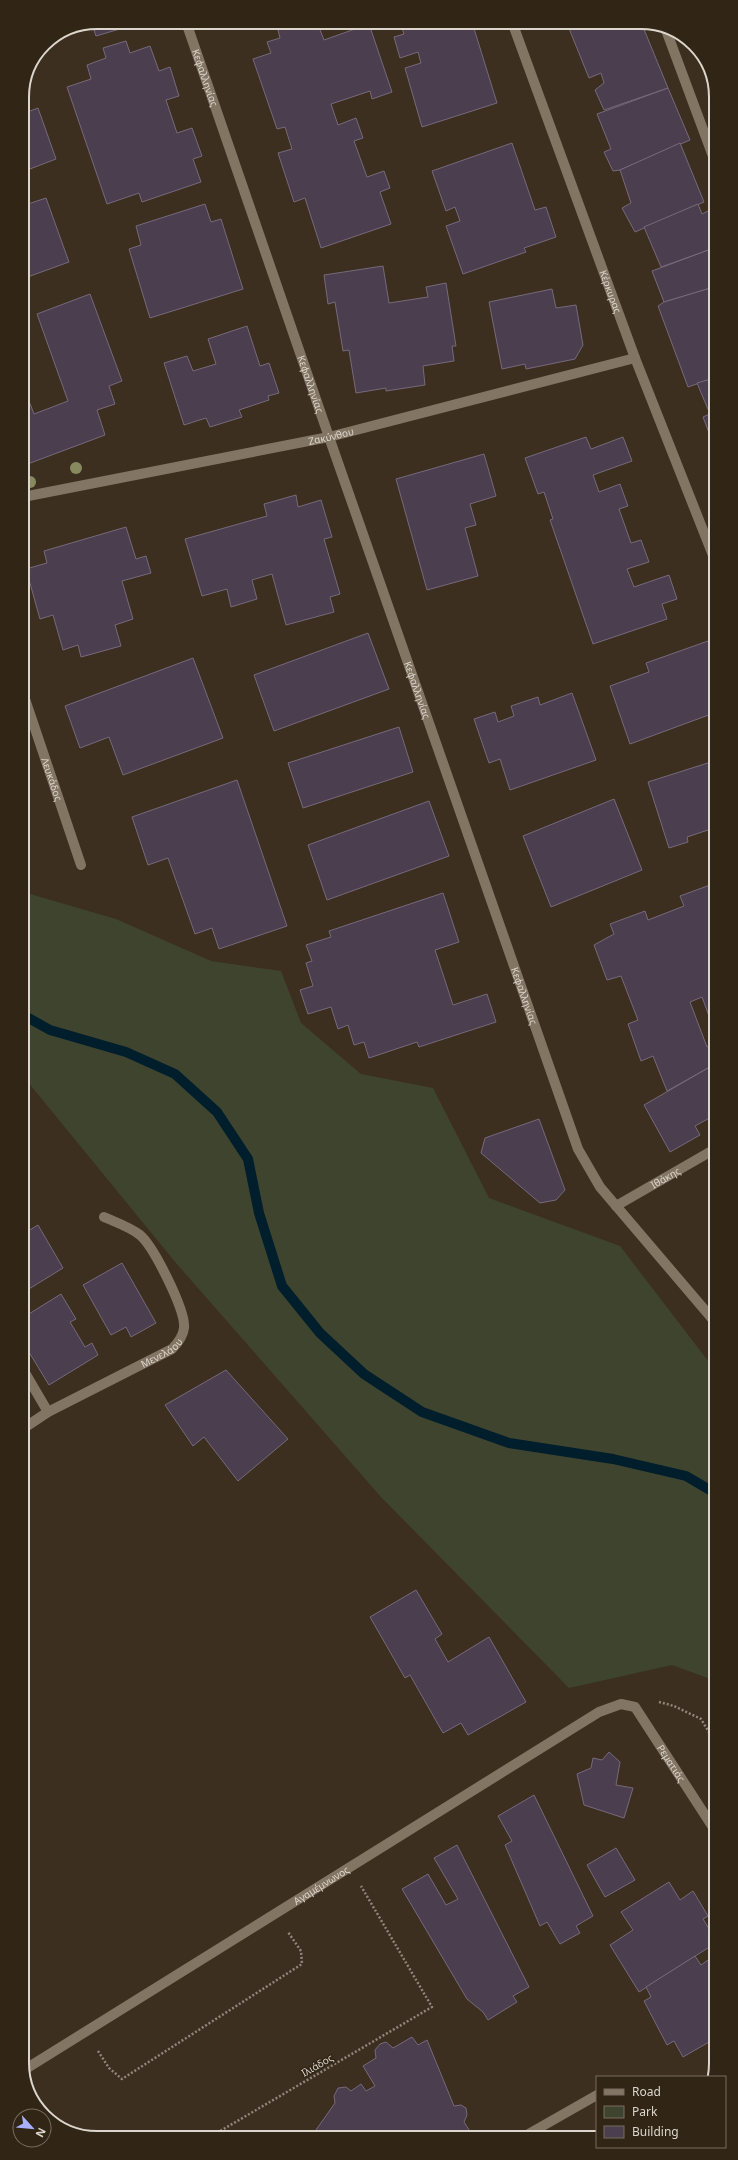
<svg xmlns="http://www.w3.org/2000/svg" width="738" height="2160" font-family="'Noto Sans',sans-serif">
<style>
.green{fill:#3f442e}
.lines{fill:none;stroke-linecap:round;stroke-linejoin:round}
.stream{stroke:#001e2c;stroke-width:10}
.building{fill:#4b3f4f;stroke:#76697b}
.path{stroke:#90867a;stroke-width:2.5;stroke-dasharray:2 2;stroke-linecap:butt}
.minor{stroke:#837564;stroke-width:10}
.tree{fill:#878a5f}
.labels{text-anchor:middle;stroke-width:3;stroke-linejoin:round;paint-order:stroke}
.street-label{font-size:10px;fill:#ddd6cc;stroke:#312516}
.rim{fill:none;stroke:#ddd6cc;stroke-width:2}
</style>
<rect width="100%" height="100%" fill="#3c2f20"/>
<polygon class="green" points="23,892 116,919 211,961 281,971 301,1023 361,1074 433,1088 489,1198 620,1246 715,1370 716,1681 672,1665 569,1688 381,1497 176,1263 23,1076"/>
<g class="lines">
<polyline class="stream" points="23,1015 50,1030 126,1052 175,1074 217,1112 248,1159 259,1213 282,1286 320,1333 364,1374 422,1412 509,1443 613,1459 686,1476 715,1493"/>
</g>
<g class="building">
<polygon points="97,22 140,23 96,36 93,27 49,41 69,28"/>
<polygon points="299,22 317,22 324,40 369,24 392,92 372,99 370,91 331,104 338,125 356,118 363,138 354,141 367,177 384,171 390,188 380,192 391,224 321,248 305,198 294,202 278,153 292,149 285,127 277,129 253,59 271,53 267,42 280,38 278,30"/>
<polygon points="400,22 472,22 497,103 422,127 405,68 421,63 418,52 400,58 394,37 404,34"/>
<polygon points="560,22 641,22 668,88 604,110 595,90 604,83 601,73 589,78 568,26 563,30"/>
<polygon points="126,41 130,53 150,46 159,71 170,67 179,96 166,100 177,133 192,128 202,156 193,159 201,182 142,202 139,193 107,204 67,87 91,79 87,65 106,58 103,48"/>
<polygon points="668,88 690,140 620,170 613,171 604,152 611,149 597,114"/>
<polygon points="38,108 56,159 22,172 22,114"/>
<polygon points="512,143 535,210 546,207 556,237 524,248 526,252 463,274 446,226 460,221 455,207 446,211 432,171"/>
<polygon points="680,143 704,202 635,232 622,208 631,203 620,170"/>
<polygon points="46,198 69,262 22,279 22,206"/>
<polygon points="205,204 211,222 221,219 243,289 150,318 129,249 141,245 136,226"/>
<polygon points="698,204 702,214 708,211 714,222 714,229 709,233 714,248 661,267 644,227"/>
<polygon points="714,248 714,287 664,302 652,271"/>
<polygon points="383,266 389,303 428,297 426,287 446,283 456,346 452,346 454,361 423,366 425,385 386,391 386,388 356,393 349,350 343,351 335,302 328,304 324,275"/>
<polygon points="714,287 714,378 688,387 658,306 664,302"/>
<polygon points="552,289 556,308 576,305 583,345 575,359 526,369 525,364 502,369 489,302"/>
<polygon points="90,294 122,381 109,386 115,404 97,410 105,435 25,465 23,458 22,383 34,414 68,401 37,314"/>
<polygon points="247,326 260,366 269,363 279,393 268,396 269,400 239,410 242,417 210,427 206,418 184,425 164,363 187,356 193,371 216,364 208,339"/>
<polygon points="714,378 714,412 710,414 697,383"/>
<polygon points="714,412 714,446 703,417"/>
<polygon points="586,437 591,449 623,437 632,461 593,475 599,492 620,484 628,506 619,509 631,543 641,540 649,562 627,569 634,587 669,575 677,599 662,604 667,619 593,644 550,520 553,519 544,492 538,494 525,458"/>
<polygon points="484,454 496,496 470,504 476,525 465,528 478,576 427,590 396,479"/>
<polygon points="296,495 298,507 321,500 332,537 324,539 340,594 330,597 334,612 286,625 272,574 252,580 257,599 231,607 227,589 202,596 185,539 267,516 264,504"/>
<polygon points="126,527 136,559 146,556 151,573 122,581 133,619 115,625 121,646 81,657 78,645 63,650 53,615 40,619 26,569 47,563 44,551"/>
<polygon points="368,633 389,689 274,731 254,675"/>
<polygon points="708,641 714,659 714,713 630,744 610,686 649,672 646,663"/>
<polygon points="193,658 223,738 123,775 109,737 80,748 65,706"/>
<polygon points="572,693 596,760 510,790 500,759 489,763 474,719 495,712 498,722 514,716 511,706 538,697 540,705"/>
<polygon points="399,727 413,772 303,808 288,763"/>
<polygon points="714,761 714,828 687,837 688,842 669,848 648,782"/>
<polygon points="237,780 287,926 219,949 212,928 195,934 168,858 148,865 132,817"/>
<polygon points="614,799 642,870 551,907 523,836"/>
<polygon points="429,801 449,856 327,900 308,845"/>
<polygon points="710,885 715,886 715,1014 709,1016 702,997 690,1002 707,1047 714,1044 715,1064 667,1091 653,1056 641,1061 628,1024 638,1020 621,976 607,980 594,945 614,934 610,924 645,911 648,920 684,906 680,896"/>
<polygon points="443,893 459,942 435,950 453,1005 487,994 496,1022 419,1047 417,1042 369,1058 364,1042 354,1045 348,1025 338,1029 331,1007 308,1014 300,990 313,986 306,963 312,961 306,945 331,937 329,931"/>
<polygon points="715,1064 715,1115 695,1126 700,1135 670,1152 644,1105"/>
<polygon points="539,1119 565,1190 556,1200 540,1203 481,1153 485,1138"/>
<polygon points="23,1184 29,1192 23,1195"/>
<polygon points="38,1225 63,1268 24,1292 23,1234"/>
<polygon points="122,1263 156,1323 131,1337 126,1327 111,1335 83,1285"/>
<polygon points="61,1294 76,1319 70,1322 85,1347 92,1343 98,1355 49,1385 24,1344 24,1317"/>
<polygon points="226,1370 288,1439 238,1481 204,1437 193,1446 165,1405"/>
<polygon points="416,1590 442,1634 435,1639 448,1662 489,1637 526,1702 468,1735 461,1723 443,1733 410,1675 405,1678 370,1617"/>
<polygon points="609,1752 620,1762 616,1785 633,1788 624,1818 584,1805 577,1774 591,1768 593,1758 602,1760"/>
<polygon points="534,1795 593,1916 576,1926 580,1933 560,1944 547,1922 540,1926 505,1845 512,1841 498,1816"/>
<polygon points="457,1845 529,1987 513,1996 517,2002 488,2020 483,2012 467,1999 402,1889 428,1874 446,1905 458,1899 434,1858"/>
<polygon points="616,1848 635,1880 605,1897 587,1865"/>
<polygon points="669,1882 680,1900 693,1891 708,1916 703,1919 714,1937 708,1941 711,1946 639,1992 610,1945 633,1930 621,1912"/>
<polygon points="695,1956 701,1965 711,1958 716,1959 716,2038 683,2057 674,2041 667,2045 644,2001 651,1997 646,1987"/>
<polygon points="412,2037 418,2045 427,2040 454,2106 461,2105 466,2108 467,2115 464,2122 473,2136 311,2137 335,2103 334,2096 338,2088 346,2087 351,2091 361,2084 366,2091 375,2086 363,2066 376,2058 375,2050 380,2044 386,2042 393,2048"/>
</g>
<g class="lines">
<g class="path">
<polyline points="659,1702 674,1706 701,1719 716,1744"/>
<polyline points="98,2051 109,2068 122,2079 302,1964 301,1951 288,1932"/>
<polyline points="210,2137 432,2007 361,1886"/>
</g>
<g class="minor">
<path id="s1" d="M186,22L329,437L578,1149L600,1187L715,1322"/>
<path id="s2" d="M512,22L635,358L714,558"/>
<polyline points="666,30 714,159"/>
<path id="s3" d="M23,497L329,437L635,358"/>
<path id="s4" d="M23,693L81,865"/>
<path id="s5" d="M616,1206L715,1149"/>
<polyline points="24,1371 48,1412"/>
<path id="s6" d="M24,1428L48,1412L172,1349C178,1343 183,1337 184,1328C186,1311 154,1247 140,1235C130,1227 115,1222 104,1217"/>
<path id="s7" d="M24,2070L599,1712L621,1704L635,1707L716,1832"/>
<polyline points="525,2136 597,2095"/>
</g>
</g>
<g class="tree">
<circle cx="76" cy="468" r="6"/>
<circle cx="30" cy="482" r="6"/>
</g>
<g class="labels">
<g class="street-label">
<text dy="4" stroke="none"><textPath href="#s1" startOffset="59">Κεφαλληνίας</textPath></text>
<text dy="4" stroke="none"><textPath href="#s2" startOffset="287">Κέρκυρας</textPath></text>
<text dy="4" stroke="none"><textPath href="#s1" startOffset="383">Κεφαλληνίας</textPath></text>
<text dy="4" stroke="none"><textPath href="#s3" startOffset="314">Ζακύνθου</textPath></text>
<text dy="4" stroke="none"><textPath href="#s1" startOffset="707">Κεφαλληνίας</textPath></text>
<text dy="4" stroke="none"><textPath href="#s4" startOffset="91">Λευκάδος</textPath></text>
<text dy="4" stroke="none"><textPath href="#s1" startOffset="1031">Κεφαλληνίας</textPath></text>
<text dy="4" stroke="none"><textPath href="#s5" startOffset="57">Ιθάκης</textPath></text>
<text dy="4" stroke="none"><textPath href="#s6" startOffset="157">Μενελάου</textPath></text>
<text dy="4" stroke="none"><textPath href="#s7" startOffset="782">Ρεματιάς</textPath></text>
<text dy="4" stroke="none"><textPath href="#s7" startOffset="350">Αγαμέμνωνος</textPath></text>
<text transform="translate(317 2065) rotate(-30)" y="4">Ιλιάδος</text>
</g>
</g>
<path d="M0 0H738V2160H0ZM97 29H641A68 68 0 0 1 709 97V2063A68 68 0 0 1 641 2131H97A68 68 0 0 1 29 2063V97A68 68 0 0 1 97 29Z" fill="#312516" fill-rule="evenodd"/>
<path class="rim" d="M97 29H641A68 68 0 0 1 709 97V2063A68 68 0 0 1 641 2131H97A68 68 0 0 1 29 2063V97A68 68 0 0 1 97 29Z"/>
<rect x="596" y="2076" width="130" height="72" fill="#312516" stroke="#766c5f"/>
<rect x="604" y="2089" width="20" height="6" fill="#837564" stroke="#766c5f"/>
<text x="632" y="2096" font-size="12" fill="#ddd6cc">Road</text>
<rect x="604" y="2106" width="20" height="12" fill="#3f442e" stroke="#766c5f"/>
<text x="632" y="2116" font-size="12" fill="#ddd6cc">Park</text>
<rect x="604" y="2126" width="20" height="12" fill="#4b3f4f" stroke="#766c5f"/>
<text x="632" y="2136" font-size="12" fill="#ddd6cc">Building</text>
<g transform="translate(32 2128) rotate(117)"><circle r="19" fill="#312516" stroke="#766c5f"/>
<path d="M0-3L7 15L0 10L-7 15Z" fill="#a8b0fc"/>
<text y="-6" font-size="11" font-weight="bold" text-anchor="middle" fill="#ddd6cc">N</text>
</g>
</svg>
